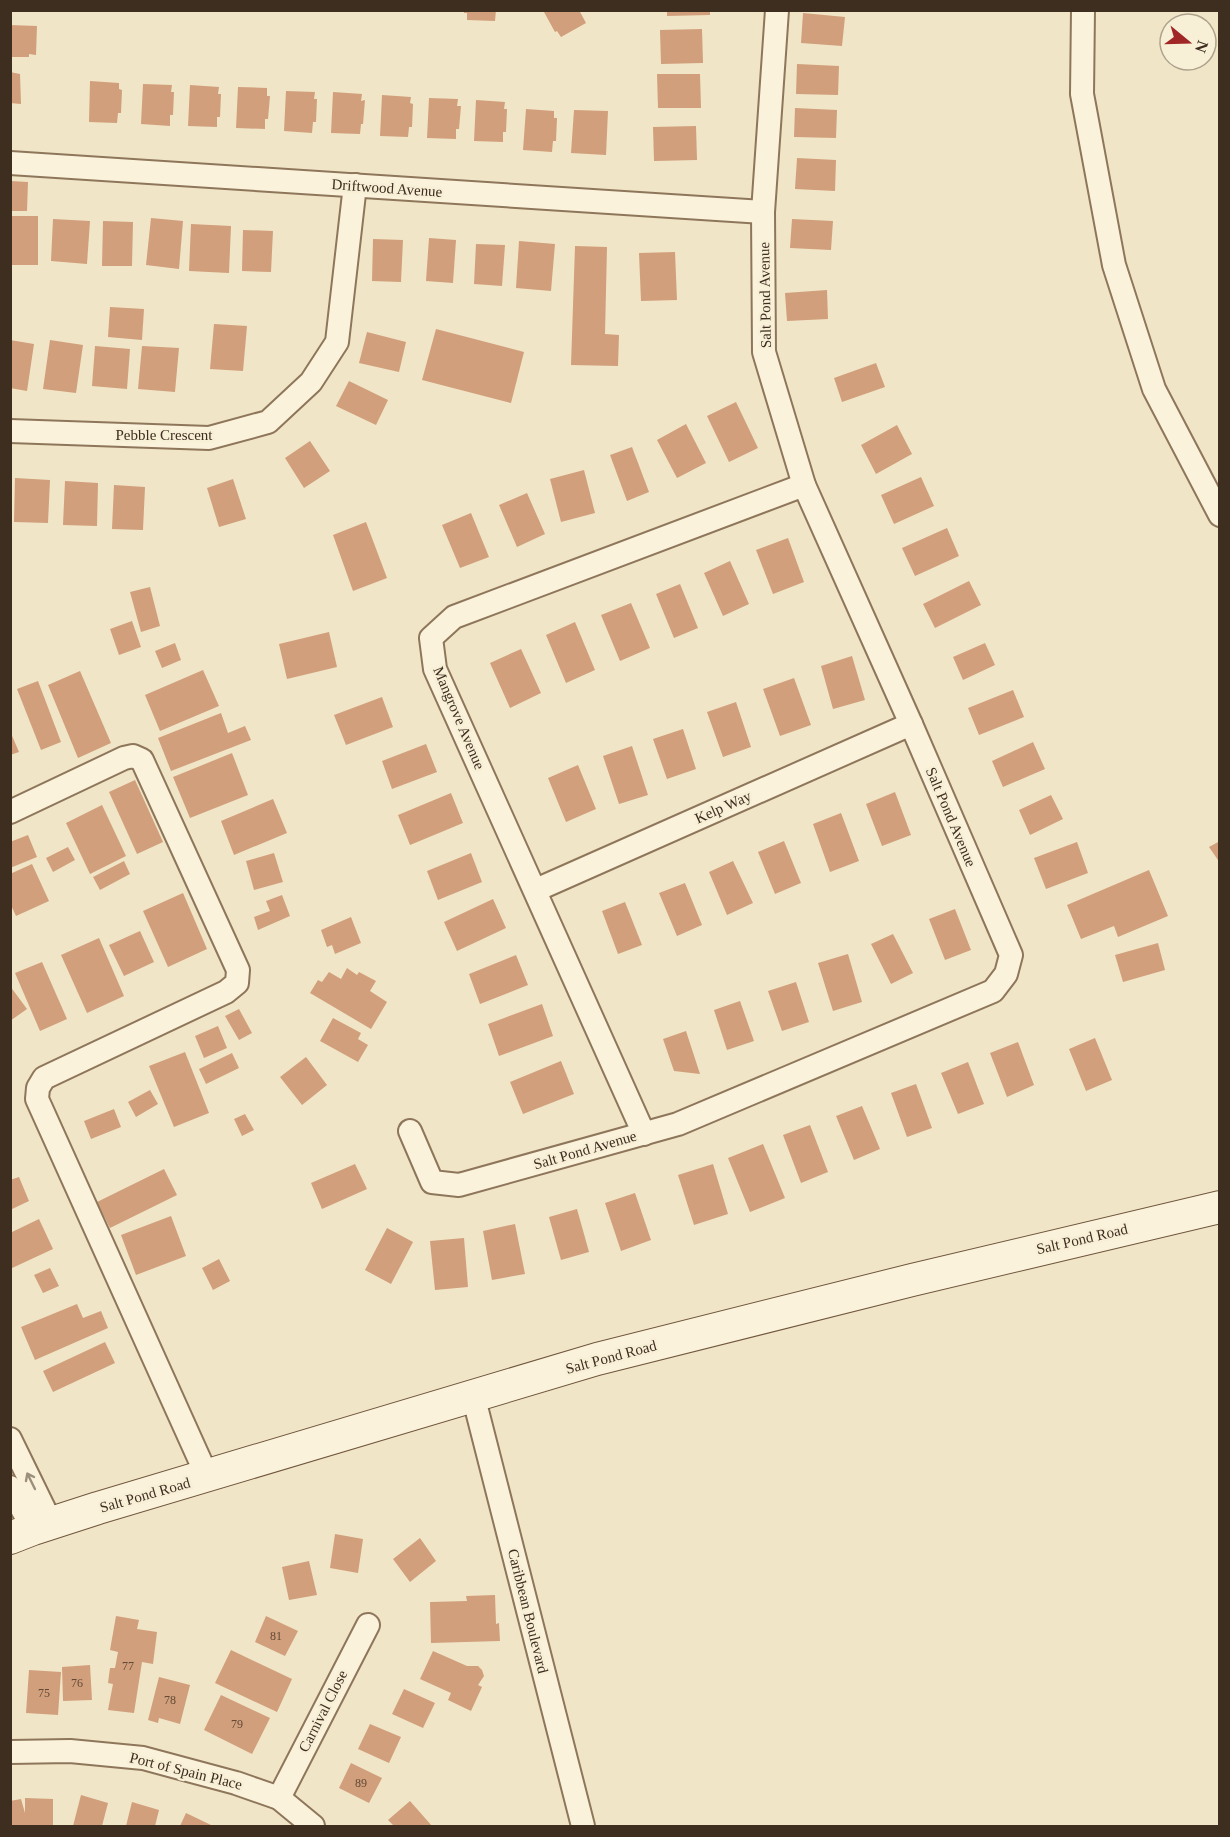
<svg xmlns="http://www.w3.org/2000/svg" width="1230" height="1837" font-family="'Times New Roman',serif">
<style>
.building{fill:#d19f7b}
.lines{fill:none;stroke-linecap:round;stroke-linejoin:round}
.street-casing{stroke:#8e765b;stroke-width:26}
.secondary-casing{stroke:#70573e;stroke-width:34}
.street{stroke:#fbf2db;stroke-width:22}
.secondary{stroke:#fbf2db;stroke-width:32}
.oneway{stroke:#9c907d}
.labels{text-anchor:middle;stroke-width:5;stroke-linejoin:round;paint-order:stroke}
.number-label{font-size:12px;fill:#634a36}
.street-label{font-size:15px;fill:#3e2e1f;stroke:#f8efd7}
</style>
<rect width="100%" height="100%" fill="#f1e5c7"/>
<g class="building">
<polygon points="464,10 496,10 495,21 467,20 467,13 464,13"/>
<polygon points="547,10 579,10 586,23 561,37 557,31 555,32 544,12"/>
<polygon points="667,10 710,10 710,15 667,16"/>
<polygon points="803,13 845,17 842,46 801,43"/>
<polygon points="10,25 37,26 36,55 29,54 29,57 10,57"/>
<polygon points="702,29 703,63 661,64 660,30"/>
<polygon points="797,64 839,66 838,95 796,94"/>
<polygon points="10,72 20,74 21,104 10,103"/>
<polygon points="657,74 700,74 701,108 658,108"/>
<polygon points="90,81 119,83 119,89 122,90 121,113 118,113 117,123 89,122"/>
<polygon points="143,84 172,85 171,92 174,92 173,115 170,115 170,126 141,124"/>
<polygon points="190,85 219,87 218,94 221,94 220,117 217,117 217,127 188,126"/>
<polygon points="238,87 267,88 267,96 270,96 268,119 265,119 265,129 236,128"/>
<polygon points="286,91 315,92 314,99 317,99 316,122 313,122 312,133 284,131"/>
<polygon points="333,92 362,94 361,101 365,100 363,124 361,124 360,134 331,133"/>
<polygon points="382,95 411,97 410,103 413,104 412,127 409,127 408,137 380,136"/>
<polygon points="429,98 458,99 457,106 461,106 459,129 456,129 456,139 427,138"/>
<polygon points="476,100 505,102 504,109 507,109 506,132 503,132 503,142 474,141"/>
<polygon points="795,108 837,110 836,138 794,137"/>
<polygon points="526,109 554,111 554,118 557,118 556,141 553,141 552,152 523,150"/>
<polygon points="574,110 608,111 606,155 571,153"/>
<polygon points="696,126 697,160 654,161 653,127"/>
<polygon points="797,158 836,160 835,191 795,189"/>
<polygon points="10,181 28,182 27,211 10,211"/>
<rect x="10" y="216" width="28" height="49"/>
<polygon points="151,218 183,221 179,269 146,265"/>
<polygon points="53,219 90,221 87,264 51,261"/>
<polygon points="792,219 833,221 831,250 790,248"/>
<polygon points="103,221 133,222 132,266 102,266"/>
<polygon points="191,224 231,226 229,273 189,271"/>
<polygon points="243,230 273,231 271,272 242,271"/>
<polygon points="429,238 456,240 453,283 426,281"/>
<polygon points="373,239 403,240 401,282 372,281"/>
<polygon points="519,241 555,244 551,291 516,288"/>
<polygon points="476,244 505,245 502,286 474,284"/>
<polygon points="575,246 607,247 605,334 619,335 618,366 571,365"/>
<polygon points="675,252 677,300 641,301 639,253"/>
<polygon points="827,290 828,319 787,321 785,293"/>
<polygon points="110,307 144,309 142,340 108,337"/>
<polygon points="214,324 247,326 243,371 210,369"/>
<polygon points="436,329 524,352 511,403 422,380"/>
<polygon points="367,332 406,342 399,372 359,363"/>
<polygon points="10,340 34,344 27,391 10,388"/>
<polygon points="50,340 83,345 76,393 43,389"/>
<polygon points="95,346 130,349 127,389 92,386"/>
<polygon points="142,346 179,348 175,392 138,389"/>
<polygon points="876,363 885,387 842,402 834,378"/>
<polygon points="349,381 388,400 376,425 336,406"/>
<polygon points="736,402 758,448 729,462 707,416"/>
<polygon points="686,424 706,463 677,478 657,440"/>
<polygon points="897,425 912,454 876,474 861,445"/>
<polygon points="310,441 330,471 304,488 285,458"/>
<polygon points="632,447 649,492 627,501 610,455"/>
<polygon points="584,470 595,513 561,522 550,479"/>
<polygon points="921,477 934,506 894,524 881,495"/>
<polygon points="15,478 50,480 48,523 14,522"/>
<polygon points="233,479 246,519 219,527 207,488"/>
<polygon points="65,481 98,483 97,526 63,525"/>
<polygon points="114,485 145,487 143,530 112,529"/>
<polygon points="527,493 545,534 517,547 499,505"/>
<polygon points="471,513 489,557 460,568 442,525"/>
<polygon points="366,522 387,578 353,591 333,535"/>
<polygon points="947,528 959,556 915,576 902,548"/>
<polygon points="788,538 804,582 773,594 756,550"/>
<polygon points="730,561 749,604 723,616 704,573"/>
<polygon points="969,581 981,605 935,628 923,604"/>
<polygon points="680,584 698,628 674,638 656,594"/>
<polygon points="150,587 160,626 141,632 130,592"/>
<polygon points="631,603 650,648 620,661 601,615"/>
<polygon points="132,621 141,647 119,655 110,629"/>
<polygon points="575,622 595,670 566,683 546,635"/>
<polygon points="329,632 337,667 287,679 279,644"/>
<polygon points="175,643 181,660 162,668 155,651"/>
<polygon points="985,643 995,665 963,680 953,657"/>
<polygon points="521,649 541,693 510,708 490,663"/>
<polygon points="852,656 865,700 833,709 821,666"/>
<polygon points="203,670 219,706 160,731 145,695"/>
<polygon points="80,671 111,743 78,758 48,685"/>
<polygon points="794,678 811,725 780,736 763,689"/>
<polygon points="38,681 61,742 41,750 17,689"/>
<polygon points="1013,690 1024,717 979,735 968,708"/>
<polygon points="382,697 393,727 346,745 334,715"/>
<polygon points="736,702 751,747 723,757 707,712"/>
<polygon points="221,713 228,733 245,726 251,740 171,771 158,738"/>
<polygon points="683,729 696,769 667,779 653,739"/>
<polygon points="10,731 19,752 10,755"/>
<polygon points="1033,742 1045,769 1003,787 992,761"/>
<polygon points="426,744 437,772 392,789 382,761"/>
<polygon points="632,746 648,795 619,804 603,756"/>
<polygon points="232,753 248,795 190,818 173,777"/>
<polygon points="578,765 596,809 566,822 548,778"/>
<polygon points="135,780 163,842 137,854 109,792"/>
<polygon points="895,792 911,835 882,846 866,804"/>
<polygon points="451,793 463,823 410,845 398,815"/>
<polygon points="1051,795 1063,819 1030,835 1019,810"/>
<polygon points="273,799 287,833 234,855 221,821"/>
<polygon points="102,805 126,856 90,874 66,823"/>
<polygon points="841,813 859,861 830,872 813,824"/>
<polygon points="28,835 37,857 10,868 10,842"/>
<polygon points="784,841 801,883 775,894 758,852"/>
<polygon points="1220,841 1220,863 1209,847"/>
<polygon points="1077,842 1088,873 1046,889 1034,858"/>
<polygon points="68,847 75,860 53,872 46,858"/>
<polygon points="274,853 283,882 254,890 246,861"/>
<polygon points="471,853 482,882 438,900 427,871"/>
<polygon points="124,861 130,874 100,890 93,877"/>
<polygon points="733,861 753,903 727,915 709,872"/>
<polygon points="32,864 49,901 16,916 10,903 10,874"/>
<polygon points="1149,870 1168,916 1118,937 1114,926 1081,939 1067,905"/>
<polygon points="685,883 702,925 677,936 659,893"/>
<polygon points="183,893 207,949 168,967 143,911"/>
<polygon points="282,895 290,916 258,930 254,917 270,911 266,901"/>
<polygon points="493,899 506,928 457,951 444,922"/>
<polygon points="625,902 642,945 618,954 602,911"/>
<polygon points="955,909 971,950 945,960 929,919"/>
<polygon points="351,917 361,943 335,954 332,945 327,947 321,930"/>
<polygon points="140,931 154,962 124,976 109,945"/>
<polygon points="893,934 913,973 891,984 871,944"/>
<polygon points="99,938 124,996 87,1013 61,955"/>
<polygon points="1158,943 1165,970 1123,982 1115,955"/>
<polygon points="848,954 862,1002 833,1011 818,963"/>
<polygon points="516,955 528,985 480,1004 469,974"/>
<polygon points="42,962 67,1019 40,1031 15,973"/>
<polygon points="347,968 357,975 359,972 376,981 370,991 387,1002 371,1029 310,993 318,980 322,982 329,972 341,979"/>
<polygon points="796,982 809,1022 782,1031 768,991"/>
<polygon points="10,986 27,1009 10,1021"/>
<polygon points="740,1001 754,1041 727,1050 714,1010"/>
<polygon points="542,1004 553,1036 499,1056 488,1024"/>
<polygon points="239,1009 252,1033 239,1040 225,1016"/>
<polygon points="333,1018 361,1033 358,1039 368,1045 358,1062 320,1041"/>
<polygon points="218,1026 227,1048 204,1058 195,1036"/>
<polygon points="686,1031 700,1074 674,1071 663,1039"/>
<polygon points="1095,1038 1112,1080 1086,1091 1069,1049"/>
<polygon points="1018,1042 1034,1085 1007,1097 990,1053"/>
<polygon points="185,1052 209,1113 174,1127 149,1066"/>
<polygon points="232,1053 239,1068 206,1084 199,1069"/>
<polygon points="306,1057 327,1085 302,1105 280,1077"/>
<polygon points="561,1061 574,1094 523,1114 510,1082"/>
<polygon points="968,1062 984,1104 958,1114 941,1073"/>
<polygon points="916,1084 932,1128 907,1137 891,1093"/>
<polygon points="150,1090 158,1104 136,1117 128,1102"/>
<polygon points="862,1106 880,1149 854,1160 836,1116"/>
<polygon points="114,1109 121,1127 91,1139 84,1121"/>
<polygon points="245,1114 254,1130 242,1136 234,1119"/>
<polygon points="810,1125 828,1172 801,1183 783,1135"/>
<polygon points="763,1144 785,1198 750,1212 728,1158"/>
<polygon points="355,1164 367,1189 322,1209 311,1183"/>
<polygon points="713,1164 728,1214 694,1225 678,1175"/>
<polygon points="164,1169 177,1195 110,1228 97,1202"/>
<polygon points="19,1177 29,1201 10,1210 10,1180"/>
<polygon points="635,1193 651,1240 621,1251 605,1203"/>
<polygon points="577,1209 589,1252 561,1260 549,1217"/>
<polygon points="171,1216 186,1256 136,1275 121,1235"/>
<polygon points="39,1219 53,1249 10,1269 10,1233"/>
<polygon points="515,1224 525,1274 492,1280 483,1231"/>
<polygon points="387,1228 413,1242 391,1284 365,1270"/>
<polygon points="464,1238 468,1287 435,1290 430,1241"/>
<polygon points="219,1259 230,1281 213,1290 202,1268"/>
<polygon points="50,1268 59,1286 43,1293 34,1275"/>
<polygon points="77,1304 83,1318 101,1311 108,1328 35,1360 21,1327"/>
<polygon points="105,1342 115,1363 53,1392 43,1371"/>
<polygon points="335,1534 363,1539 358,1573 330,1568"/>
<polygon points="420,1538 436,1561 410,1582 393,1559"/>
<polygon points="309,1561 317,1595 289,1600 282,1567"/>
<polygon points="495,1595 496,1624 499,1623 500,1641 431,1643 430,1602 467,1601 466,1596"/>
<polygon points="116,1616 139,1620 137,1629 157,1632 153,1664 142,1662 134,1713 108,1710 113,1684 108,1683 110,1668 115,1668 118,1652 110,1650"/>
<polygon points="266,1616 298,1631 285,1656 255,1642"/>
<polygon points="231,1650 292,1679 277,1712 215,1683"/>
<polygon points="433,1651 467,1666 478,1666 482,1670 484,1676 478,1685 482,1687 471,1711 448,1700 451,1693 420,1679"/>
<polygon points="90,1665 92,1700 63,1701 62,1667"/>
<polygon points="29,1670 61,1672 58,1715 26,1713"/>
<polygon points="159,1677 190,1685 180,1724 159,1718 158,1723 148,1720"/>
<polygon points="404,1689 435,1703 423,1728 392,1714"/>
<polygon points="221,1695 270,1718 252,1754 204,1730"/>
<polygon points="370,1724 401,1737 389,1763 358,1749"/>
<polygon points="351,1763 382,1778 369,1803 339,1788"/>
<polygon points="81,1795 108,1803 102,1826 73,1826"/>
<polygon points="25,1798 53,1799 53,1826 10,1826 10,1801 21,1799 25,1813"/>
<polygon points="410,1801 432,1826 394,1826 388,1820"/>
<polygon points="132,1802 159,1810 155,1826 126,1826"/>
<polygon points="186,1813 211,1825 211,1826 180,1826"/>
</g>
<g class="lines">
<defs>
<g id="street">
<polyline points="1083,10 1082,94 1114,265 1154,389 1220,515"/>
<polyline points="10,163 763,212"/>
<polyline points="10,431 209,438 268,422 311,382 337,342 355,185"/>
<polyline points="10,812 124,758 133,756 142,760 238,970 237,983 226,992 44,1078 38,1088 37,1099 207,1476"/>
<polyline points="536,890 911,724"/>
<polyline points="410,1131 432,1182 459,1185 678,1124 993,991 1006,974 1011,955 911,724 804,485 764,352 763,212 777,10"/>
<polyline points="644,1134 435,669 431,638 454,617 804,485"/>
<polyline points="473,1395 583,1826"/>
<polyline points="10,1439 51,1523"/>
<polyline points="10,1487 33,1529"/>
<polyline points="10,1752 70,1751 143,1758 236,1783 279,1798 313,1826"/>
<polyline points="279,1798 368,1625"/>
</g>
<polyline id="secondary" points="10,1538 33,1529 98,1508 597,1359 912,1280 1220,1207"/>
</defs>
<use href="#street" class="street-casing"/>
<use href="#secondary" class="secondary-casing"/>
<use href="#street" class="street"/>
<use href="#secondary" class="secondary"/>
</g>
<defs><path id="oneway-shaft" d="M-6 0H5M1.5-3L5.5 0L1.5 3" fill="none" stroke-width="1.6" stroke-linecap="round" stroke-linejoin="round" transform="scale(1.5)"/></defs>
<use class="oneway" href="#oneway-shaft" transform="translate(31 1481) rotate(-116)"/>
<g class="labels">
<g class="number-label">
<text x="276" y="1640">81</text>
<text x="128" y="1670">77</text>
<text x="77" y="1687">76</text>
<text x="44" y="1697">75</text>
<text x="170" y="1704">78</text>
<text x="237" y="1728">79</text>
<text x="361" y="1787">89</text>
</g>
<g class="street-label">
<text transform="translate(387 188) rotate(4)" y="5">Driftwood Avenue</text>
<text transform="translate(765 295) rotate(-91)" y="5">Salt Pond Avenue</text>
<text x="164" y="440">Pebble Crescent</text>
<text transform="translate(459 718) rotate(67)" y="5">Mangrove Avenue</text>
<text transform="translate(723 807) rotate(-24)" y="5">Kelp Way</text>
<text transform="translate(951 817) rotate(67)" y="5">Salt Pond Avenue</text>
<text transform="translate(585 1150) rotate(-16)" y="5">Salt Pond Avenue</text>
<text transform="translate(1082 1239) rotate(-13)" y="5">Salt Pond Road</text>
<text transform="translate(611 1357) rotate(-15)" y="5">Salt Pond Road</text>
<text transform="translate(145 1495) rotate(-16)" y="5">Salt Pond Road</text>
<text transform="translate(528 1611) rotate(76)" y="5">Caribbean Boulevard</text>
<text transform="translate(323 1711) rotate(-63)" y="5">Carnival Close</text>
<text transform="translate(186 1771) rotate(14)" y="5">Port of Spain Place</text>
</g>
</g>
<rect width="1230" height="1837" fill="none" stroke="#3e2e1f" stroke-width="24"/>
<g transform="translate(1188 42) rotate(109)"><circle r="28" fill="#f8efd7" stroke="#aea28d" stroke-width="1.5"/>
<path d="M0-4.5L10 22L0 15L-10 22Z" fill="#a12727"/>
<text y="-9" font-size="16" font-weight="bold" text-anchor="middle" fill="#3e2e1f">N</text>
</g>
</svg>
